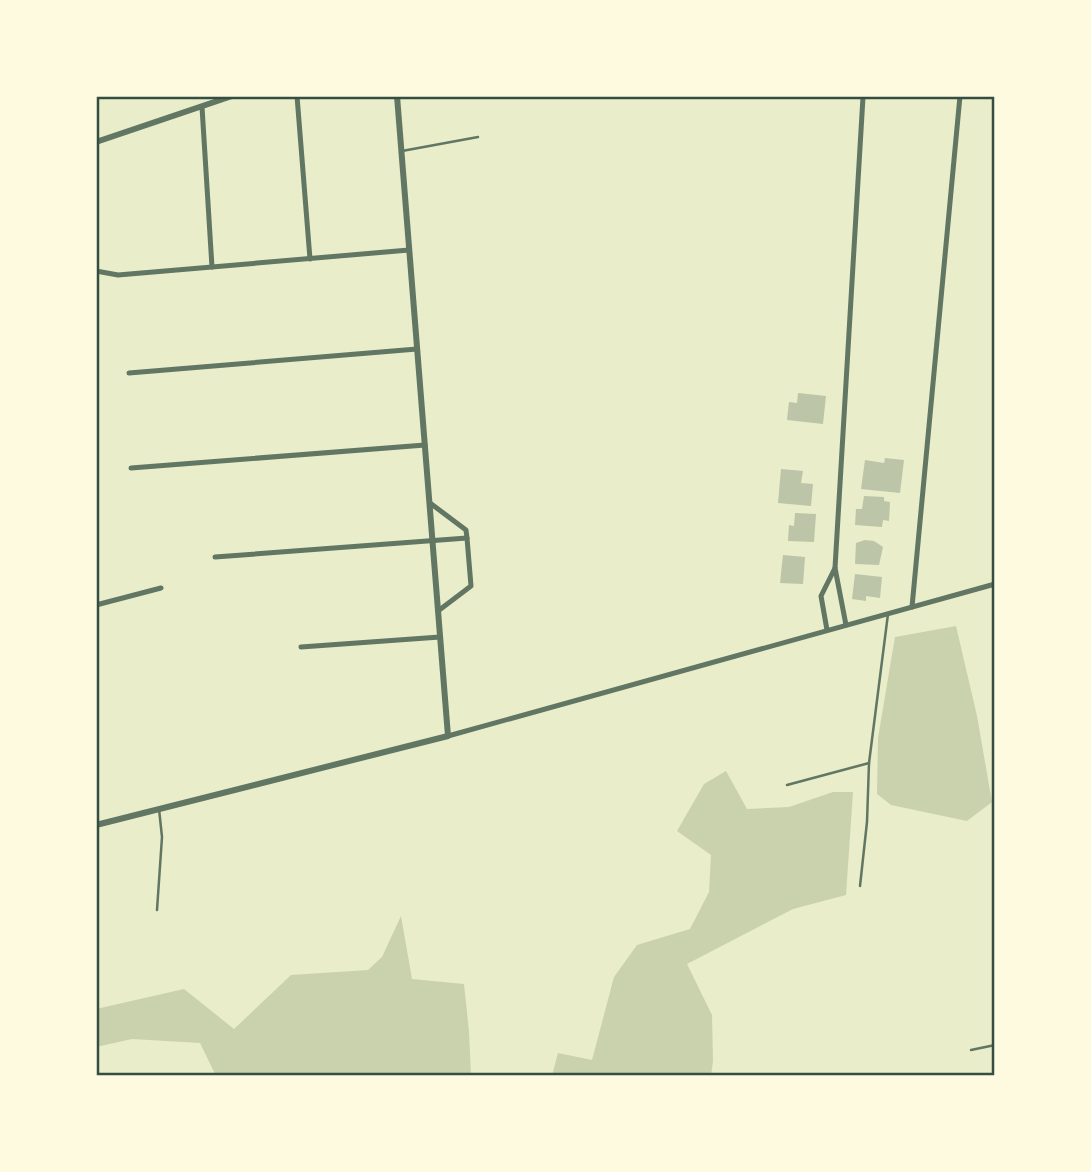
<svg xmlns="http://www.w3.org/2000/svg" width="1091" height="1172" font-family="Mulish,sans-serif">
<style>
.green{fill:#cad2ad}
.building{fill:#bcc5a7}
.lines{fill:none;stroke-linecap:round;stroke-linejoin:round}
.service{stroke:#617663;stroke-width:2.5}
.minor{stroke:#617663;stroke-width:5}
.tertiary{stroke:#617663;stroke-width:6}
.neatline{fill:none;stroke:#344e41;stroke-width:2.5}
</style>
<rect width="100%" height="100%" fill="#e9edc9"/>
<g class="green">
<polygon points="956,626 977,716 992,802 967,821 891,805 877,794 878,738 895,637"/>
<polygon points="726,771 747,809 789,807 833,792 853,792 846,895 793,909 687,964 712,1015 713,1061 711,1076 552,1076 558,1053 592,1060 614,977 637,945 690,929 709,892 711,855 677,831 704,784"/>
<polygon points="401,916 412,979 464,984 469,1031 471,1076 216,1076 200,1043 132,1039 96,1047 96,1009 184,989 234,1029 291,975 368,970 382,957"/>
</g>
<g class="building">
<polygon points="798,393 826,396 823,424 787,420 789,402 797,403"/>
<polygon points="885,458 904,460 900,493 861,489 865,460 884,463"/>
<polygon points="781,469 803,471 801,483 813,484 811,506 778,503"/>
<polygon points="864,496 884,497 884,501 890,502 889,521 883,520 882,527 855,525 856,509 862,509"/>
<polygon points="795,513 816,514 814,542 788,541 789,525 794,526"/>
<polygon points="865,540 874,541 883,547 879,565 855,564 856,543"/>
<polygon points="783,555 805,557 803,584 780,583"/>
<polygon points="855,574 882,577 880,598 866,596 866,601 852,599"/>
</g>
<g class="lines">
<g class="service">
<polyline points="402,151 478,137"/>
<polyline points="787,785 869,763"/>
<polyline points="860,886 867,822 869,763 888,614"/>
<polyline points="157,910 162,837 159,809"/>
<polyline points="971,1050 995,1045"/>
</g>
<g class="minor">
<polyline points="297,96 310,259"/>
<polyline points="202,107 212,267"/>
<polyline points="96,271 118,275 409,250"/>
<polyline points="129,373 417,349"/>
<polyline points="131,468 425,445"/>
<polyline points="430,503 466,530 467,538 471,586 438,611"/>
<polyline points="215,557 467,538"/>
<polyline points="96,605 161,588"/>
<polyline points="912,607 960,96"/>
<polyline points="846,625 835,568 863,97"/>
<polyline points="827,630 821,596 835,568"/>
<polyline points="301,647 440,637"/>
<polyline points="448,736 995,584"/>
</g>
<g class="tertiary">
<polyline points="96,142 232,96"/>
<polyline points="96,825 448,736 397,96"/>
</g>
</g>
<rect width="1091" height="1172" fill="none" stroke="#fefae0" stroke-width="196"/>
<rect x="98" y="98" width="895" height="976" class="neatline"/>
</svg>
